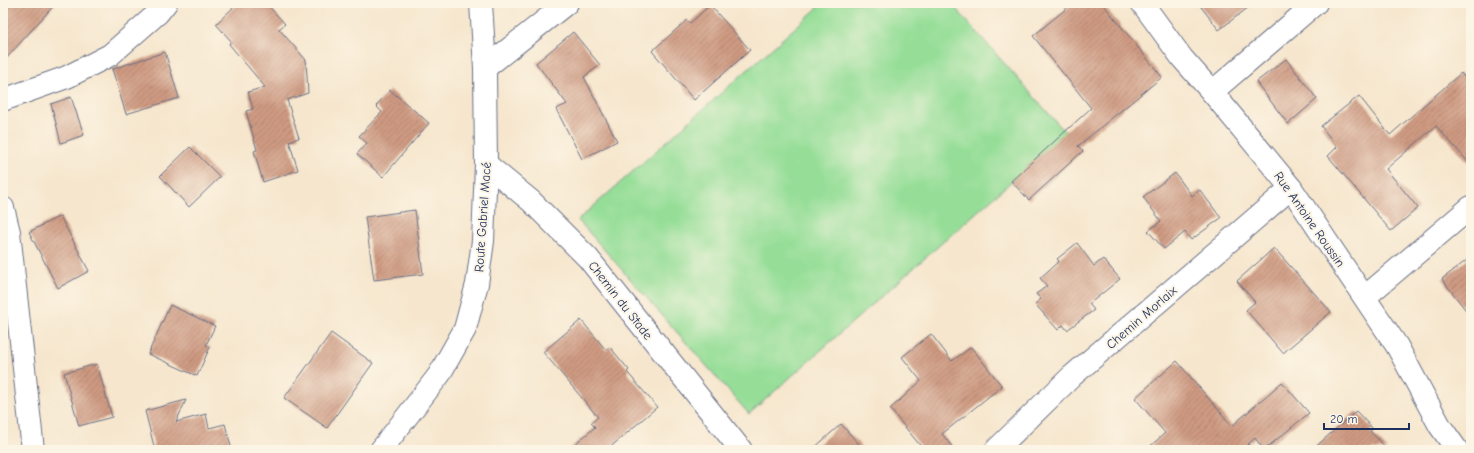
<svg xmlns="http://www.w3.org/2000/svg" width="1474" height="453" font-family="'Comic Neue',sans-serif">
<style>
.garden{fill:#96de98;stroke:#58867b}
.building{fill:url(#building-hatch)}
.lines{fill:none;stroke-linecap:round;stroke-linejoin:round}
.minor-casing{stroke:#686f85;stroke-width:24}
.tertiary-casing{stroke:#686f85;stroke-width:24}
.secondary-casing{stroke:#686f85;stroke-width:24}
.minor{stroke:#fff;stroke-width:22}
.tertiary{stroke:#fff;stroke-width:22}
.secondary{stroke:#fff;stroke-width:22}
.labels{text-anchor:middle;stroke-width:4;stroke-linejoin:round;paint-order:stroke}
.street-label{font-size:13px;fill:#1b2f5e;stroke:#fcf5e5}
</style>
<defs>
<pattern id="building-hatch" width="6" height="6" patternUnits="userSpaceOnUse"><rect width="6" height="6" fill="#cf9a81"/><path d="M-1 1l2-2M0 6l6-6M5 7l2-2" fill="none" stroke="#a77e6d"/></pattern>
</defs>
<rect width="100%" height="100%" fill="#fcf5e5"/>
<filter id="ink" filterUnits="userSpaceOnUse"><feTurbulence type="fractalNoise" baseFrequency=".025" numOctaves="2"/><feDisplacementMap in="SourceGraphic" scale="8" xChannelSelector="R" yChannelSelector="G"/><feConvolveMatrix kernelMatrix="1 2 1 2 8 2 1 2 1" color-interpolation-filters="sRGB"/></filter>
<filter id="wash" filterUnits="userSpaceOnUse"><feTurbulence type="fractalNoise" baseFrequency=".012" numOctaves="4" result="noise"/><feDisplacementMap in="SourceGraphic" scale="16" xChannelSelector="R" yChannelSelector="G"/><feGaussianBlur stdDeviation="0.9" result="paint"/><feColorMatrix in="noise" values="0 0 0 0 0 0 0 0 0 0 0 0 0 0 0 0 0 1.4 0 .05"/><feComposite in="paint" operator="in"/></filter>
<g filter="url(#wash)">
<rect width="100%" height="100%" fill="#f6e6cd"/>
<polygon class="garden" points="823,3 951,3 1066,133 749,414 578,220"/>
<g id="blocks">
<g class="building">
<polygon points="3,3 56,3 3,62"/>
<polygon points="238,3 266,3 285,24 279,29 306,60 308,93 287,100 299,138 289,141 298,170 263,182 254,151 257,150 246,111 253,109 248,92 265,87 229,44 231,41 216,24"/>
<polygon points="1073,3 1102,3 1162,77 1078,146 1083,151 1029,200 1011,181 1091,108 1033,36"/>
<polygon points="1198,3 1254,3 1219,30"/>
<polygon points="710,5 750,50 694,100 652,51 687,20 690,23"/>
<polygon points="573,32 600,65 584,77 617,141 582,159 556,109 567,104 536,63"/>
<polygon points="165,52 179,98 126,114 112,69"/>
<polygon points="1286,59 1317,99 1288,124 1256,82"/>
<polygon points="1461,73 1471,86 1471,165 1436,126 1386,169 1418,208 1391,231 1328,156 1337,147 1321,126 1359,96 1390,135"/>
<polygon points="390,90 429,123 383,177 357,154 367,143 359,136 382,112 376,106"/>
<polygon points="71,97 84,135 61,143 51,104"/>
<polygon points="190,147 220,177 189,207 160,176"/>
<polygon points="1175,173 1192,196 1200,190 1221,218 1191,240 1185,232 1164,249 1148,231 1161,221 1143,197"/>
<polygon points="415,210 423,274 374,280 365,217"/>
<polygon points="60,216 89,271 58,288 29,232"/>
<polygon points="1077,243 1094,266 1103,259 1120,279 1089,304 1094,310 1067,330 1063,325 1058,330 1035,304 1041,299 1036,294 1047,286 1040,278 1059,261 1057,259"/>
<polygon points="1274,248 1331,312 1283,353 1246,310 1255,302 1237,281"/>
<polygon points="1471,257 1471,317 1442,279"/>
<polygon points="170,305 215,326 206,345 210,347 197,376 148,354"/>
<polygon points="581,320 606,350 610,347 629,370 627,372 657,407 607,450 568,450 595,427 591,423 598,417 543,352"/>
<polygon points="331,333 373,363 327,428 284,398"/>
<polygon points="931,334 952,361 971,347 1002,386 942,434 955,450 924,450 890,409 921,381 902,357"/>
<polygon points="1177,361 1232,426 1282,382 1309,413 1264,450 1255,438 1248,444 1253,450 1146,450 1165,433 1135,398"/>
<polygon points="97,364 112,417 79,426 64,373"/>
<polygon points="186,400 176,422 206,414 209,428 225,424 232,450 155,450 145,411"/>
<polygon points="1356,411 1373,429 1370,431 1388,450 1312,450"/>
<polygon points="841,424 864,450 812,450"/>
</g>
</g>
</g>
<g filter="url(#ink)">
<use href="#blocks" fill-opacity="0" stroke="#686f85" stroke-width="1"/>
<g class="lines">
<defs>
<g id="minor">
<polyline points="1142,3 1182,58 1212,92 1291,188 1397,346 1440,426 1457,450"/>
<polyline points="485,68 567,3"/>
<polyline points="1212,92 1316,3"/>
<polyline points="3,100 67,77 110,55 158,13 166,3"/>
<polyline points="486,164 531,201 588,258 741,450"/>
<polyline points="1365,297 1471,207"/>
<polyline points="996,450 1072,376 1291,188"/>
</g>
<polyline id="tertiary" points="3,208 9,232 33,450"/>
<polyline id="secondary" points="381,450 439,375 465,329 477,284 483,241 486,164 485,68 481,3"/>
</defs>
<use href="#minor" class="minor-casing"/>
<use href="#tertiary" class="tertiary-casing"/>
<use href="#secondary" class="secondary-casing"/>
<use href="#minor" class="minor"/>
<use href="#tertiary" class="tertiary"/>
<use href="#secondary" class="secondary"/>
</g>
</g>
<g class="labels">
<g class="street-label">
<text transform="translate(482 217) rotate(-86)" y="5">Route Gabriel Macé</text>
<text transform="translate(1310 219) rotate(55)" y="5">Rue Antoine Roussin</text>
<text transform="translate(621 300) rotate(52)" y="5">Chemin du Stade</text>
<text transform="translate(1141 317) rotate(-41)" y="5">Chemin Morlaix</text>
</g>
</g>
<rect width="1474" height="453" fill="none" stroke="#fcf5e5" stroke-width="16"/>
<path d="M1324 423v6h85v-6" fill="none" stroke="#1b2f5e" stroke-width="2"/>
<text x="1330" y="423" font-size="12" fill="#1b2f5e" stroke="#fcf5e5" stroke-width="3" paint-order="stroke">20 m</text>
</svg>
